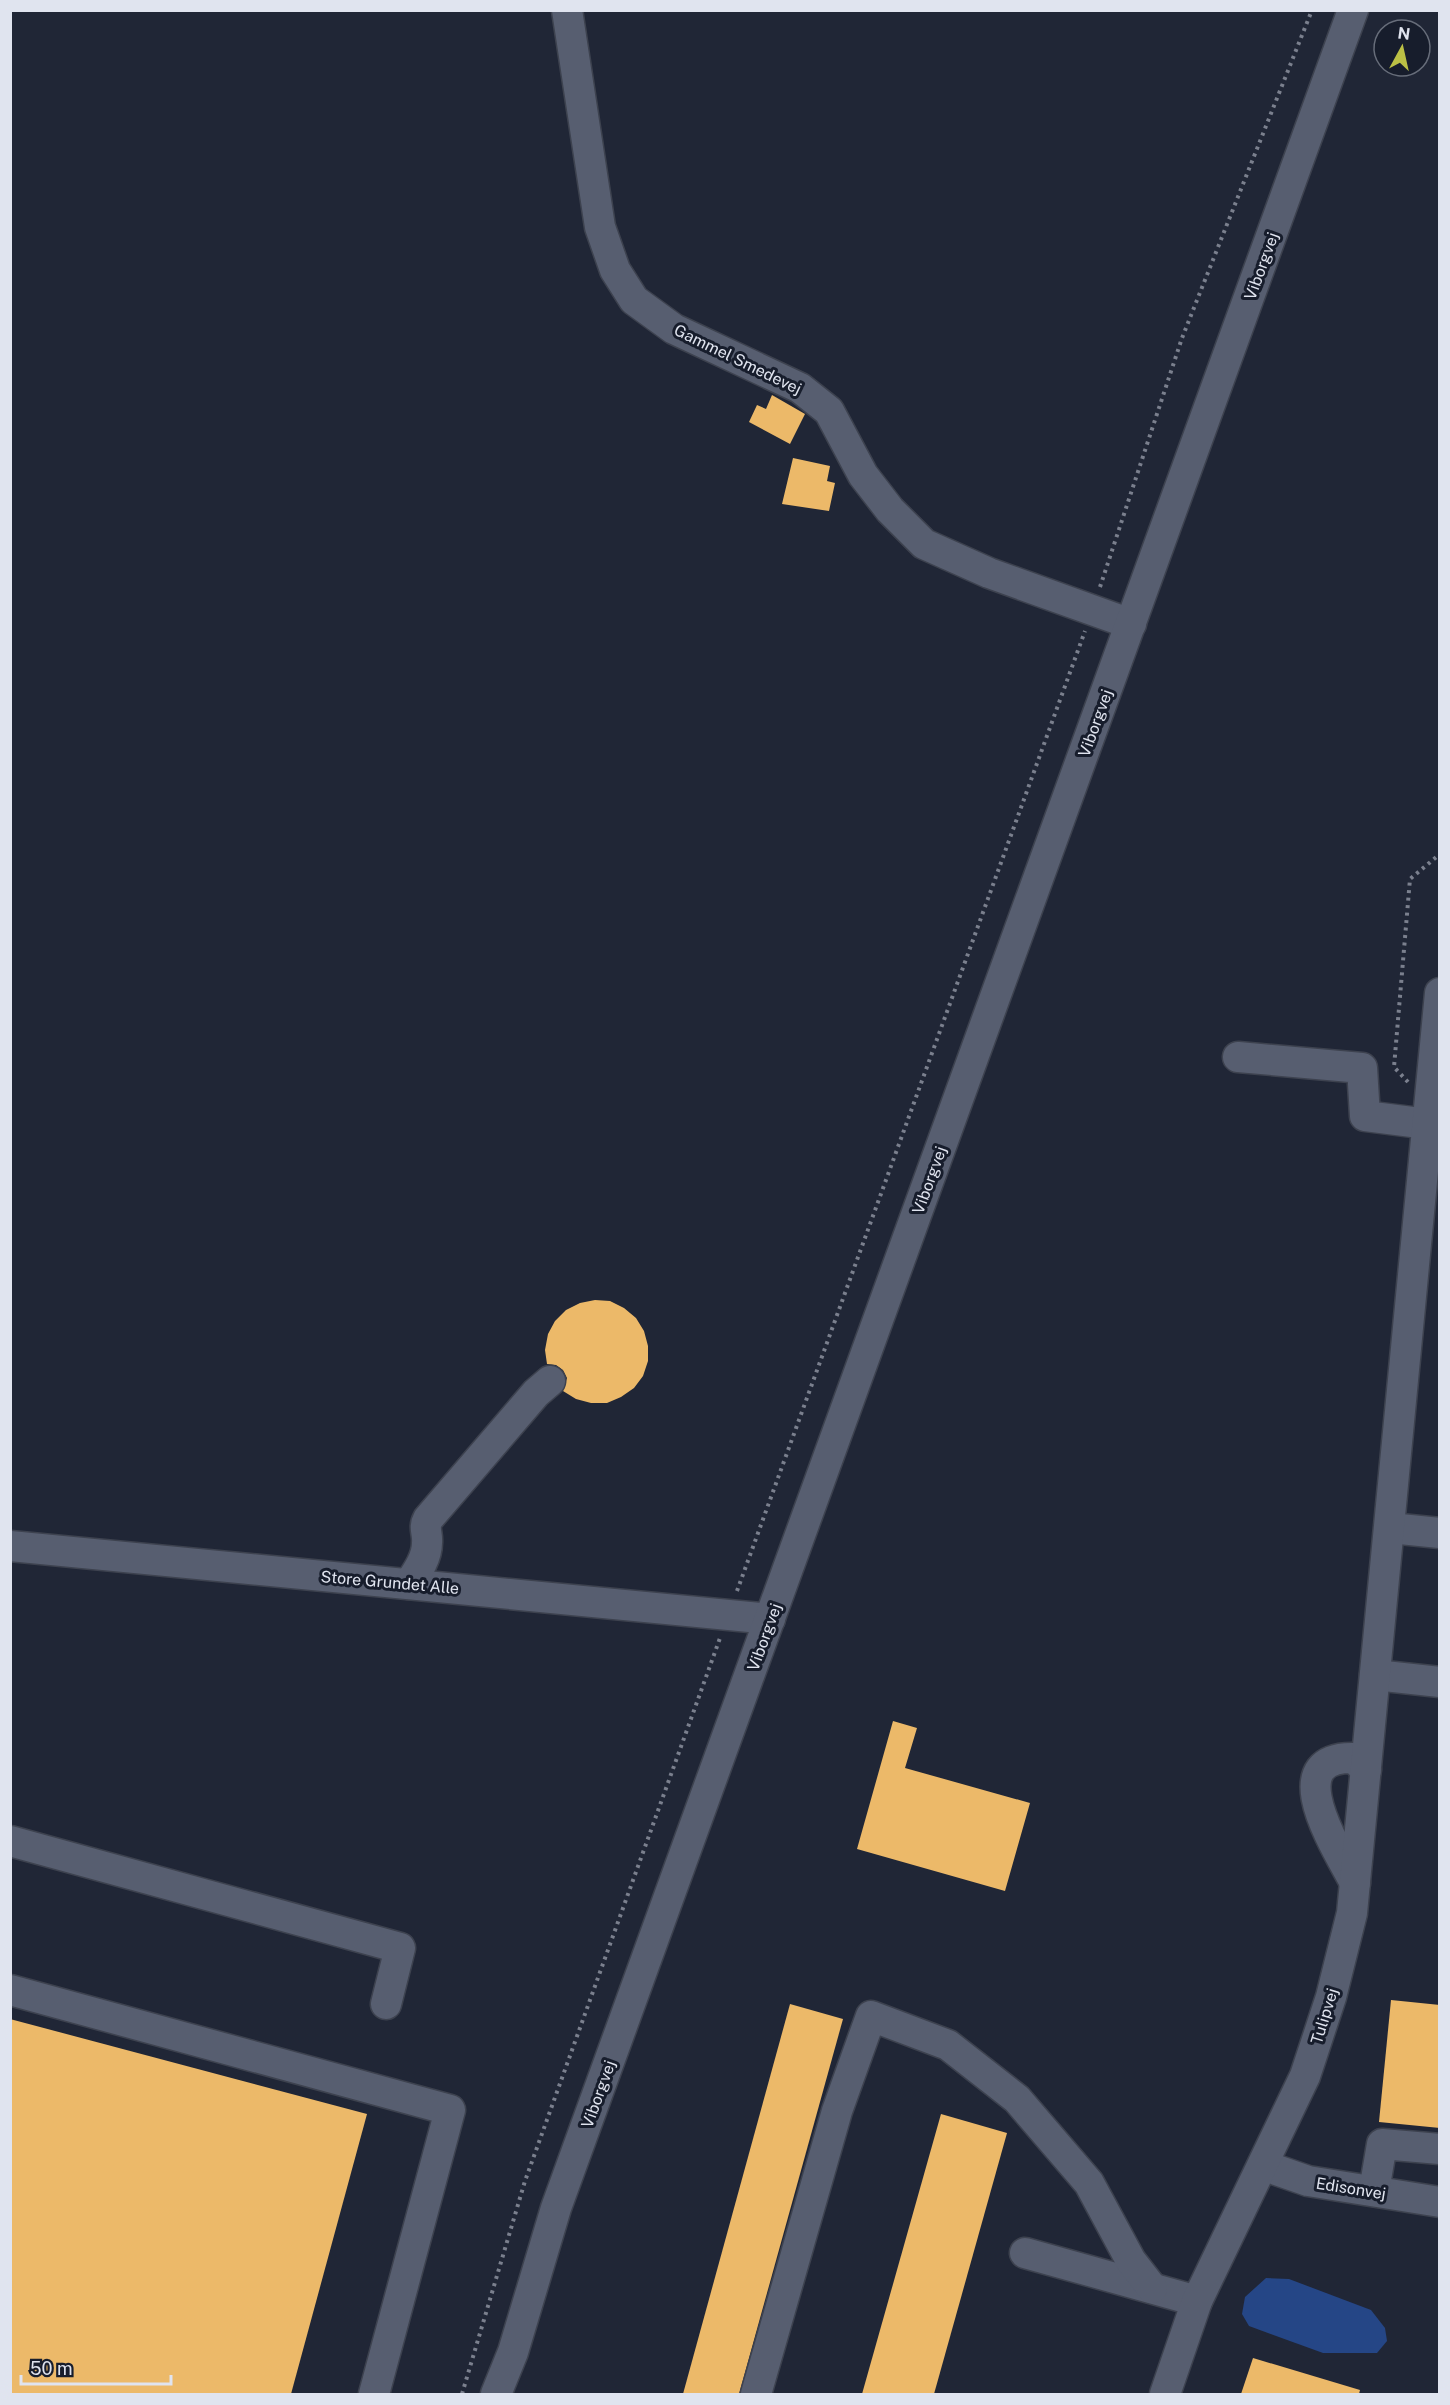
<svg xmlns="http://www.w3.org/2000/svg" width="1450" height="2405" font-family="'Public Sans',sans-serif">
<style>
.water{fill:#254686}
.building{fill:#ecb969}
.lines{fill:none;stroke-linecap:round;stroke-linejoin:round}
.minor-casing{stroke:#3d424f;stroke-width:33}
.path{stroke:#7b808e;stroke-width:4;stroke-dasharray:3 4.5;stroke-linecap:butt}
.minor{stroke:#575e70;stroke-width:30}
.labels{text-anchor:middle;stroke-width:6;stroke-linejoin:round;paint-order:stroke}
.street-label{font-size:16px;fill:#e0e4ef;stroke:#171d2c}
</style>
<rect width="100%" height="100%" fill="#202636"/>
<polygon class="water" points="1266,2278 1289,2279 1371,2310 1385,2328 1387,2341 1377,2353 1323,2353 1249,2326 1242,2314 1245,2297"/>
<g class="building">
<polygon points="772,395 805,414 790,444 749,422 757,405 766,409"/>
<polygon points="793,458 830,466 827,481 835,483 829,511 782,504"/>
<polygon points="595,1300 610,1301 624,1308 636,1318 644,1331 648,1346 648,1361 643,1376 634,1388 621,1397 607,1403 591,1403 576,1399 563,1391 567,1378 563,1370 556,1365 547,1364 545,1350 548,1334 555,1321 566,1310 580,1303"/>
<polygon points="893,1721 917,1728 905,1768 1030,1803 1005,1891 857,1849"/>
<polygon points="1391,2000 1440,2005 1440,2128 1379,2122"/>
<polygon points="790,2004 843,2019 739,2394 683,2394"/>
<polygon points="10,2019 367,2114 291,2394 10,2394"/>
<polygon points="941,2114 1007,2133 934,2394 862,2394"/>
<polygon points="1253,2358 1360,2390 1359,2394 1241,2394"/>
</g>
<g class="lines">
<defs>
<g id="minor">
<polyline points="567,10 600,227 615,270 634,300 674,329 800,388 829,411 863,475 890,510 924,544 989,573 1131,624"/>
<polyline points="1238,1057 1362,1068 1365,1116 1428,1124"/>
<polyline points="1390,1528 1440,1533"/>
<polyline points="10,1546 770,1619"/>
<path d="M409,1584C417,1572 427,1558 427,1543C428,1533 423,1528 428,1519L536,1393L550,1381"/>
<polyline points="1375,1675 1440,1682"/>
<polyline points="10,1841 400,1948 386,2004"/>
<path d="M1355,1883C1338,1850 1276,1756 1354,1758L1366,1770"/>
<polyline points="10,1990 450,2110 374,2394"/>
<polyline points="1265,2166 1308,2181 1440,2202"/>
<polyline points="1374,2191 1382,2144 1440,2149"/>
<polyline points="1025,2253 1197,2301"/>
<polyline points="496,2394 513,2352 556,2208 1353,10"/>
<polyline points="756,2394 837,2111 871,2016 948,2045 1017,2099 1089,2183 1131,2261 1152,2288"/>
<polyline points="1165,2394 1197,2301 1305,2076 1331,1997 1352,1913 1440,993"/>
</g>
</defs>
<use href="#minor" class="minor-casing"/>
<g class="path">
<polyline points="1100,587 1182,338 1312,10"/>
<polyline points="1408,1082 1394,1067 1410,879 1440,854"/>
<polyline points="737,1591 1085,631"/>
<polyline points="462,2394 525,2181 720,1638"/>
</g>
<use href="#minor" class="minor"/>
</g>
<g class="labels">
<g class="street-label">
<text transform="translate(1261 266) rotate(-70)" y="6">Viborgvej</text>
<text transform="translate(738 359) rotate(26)" y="6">Gammel Smedevej</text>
<text transform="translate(1095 723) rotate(-70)" y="6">Viborgvej</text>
<text transform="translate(929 1180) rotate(-70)" y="6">Viborgvej</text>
<text transform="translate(390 1582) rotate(5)" y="6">Store Grundet Alle</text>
<text transform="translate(764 1637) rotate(-70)" y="6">Viborgvej</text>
<text transform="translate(1324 2016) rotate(-73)" y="6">Tulipvej</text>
<text transform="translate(598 2094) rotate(-70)" y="6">Viborgvej</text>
<text transform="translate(1351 2188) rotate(9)" y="6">Edisonvej</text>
</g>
</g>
<rect width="1450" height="2405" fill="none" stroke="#e0e4ef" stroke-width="24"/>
<g transform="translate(1402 48) rotate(8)"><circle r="28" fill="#171d2c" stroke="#676d7a" stroke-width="1.5"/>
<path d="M0-4.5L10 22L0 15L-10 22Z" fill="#bbc045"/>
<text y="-9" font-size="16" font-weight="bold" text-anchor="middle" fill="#e0e4ef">N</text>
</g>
<path d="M21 2375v9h150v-9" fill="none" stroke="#e0e4ef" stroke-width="3"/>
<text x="30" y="2375" font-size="18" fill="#e0e4ef" stroke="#171d2c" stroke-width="4.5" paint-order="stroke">50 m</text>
</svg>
